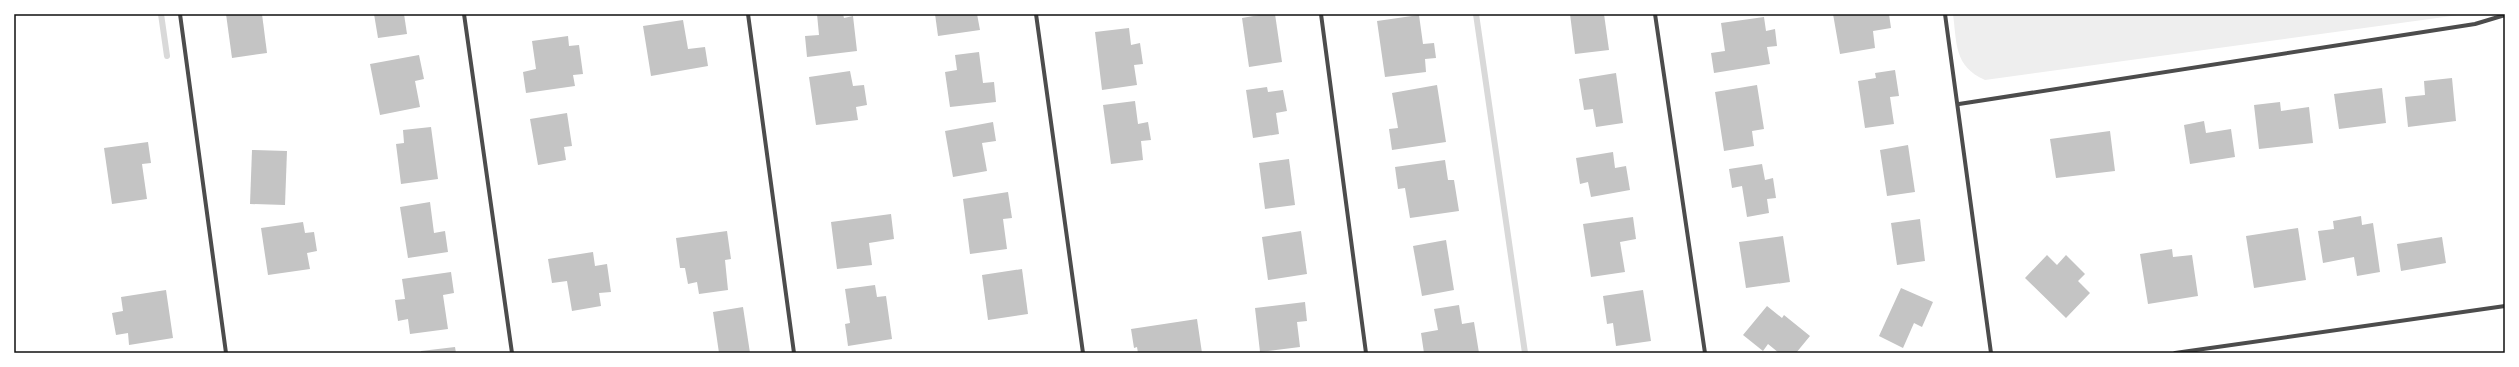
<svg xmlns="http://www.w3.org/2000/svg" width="2519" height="367" font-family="'Exo 2',sans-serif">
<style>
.green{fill:#eee}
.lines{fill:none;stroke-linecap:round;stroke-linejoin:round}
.stream{stroke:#d9d9d9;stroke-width:6}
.building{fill:#c4c4c4}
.minor{stroke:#4c4c4c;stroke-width:4}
.neatline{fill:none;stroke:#111;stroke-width:1.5}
</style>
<rect width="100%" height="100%" fill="#fff"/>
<path class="green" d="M1953,14H2466L1985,80C1954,66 1957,44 1953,14Z"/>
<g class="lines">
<g class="stream">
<polyline points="161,14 167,56"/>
<polyline points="1476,14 1525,353"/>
</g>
</g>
<g class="building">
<polygon points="226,14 262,14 267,53 232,58"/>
<polygon points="374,14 404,14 407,34 378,38"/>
<polygon points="817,14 843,14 844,18 853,16 857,51 807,57 805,36 819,35"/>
<polygon points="935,14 977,14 980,30 938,36"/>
<polygon points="1265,14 1275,14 1282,62 1249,67 1242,18"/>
<polygon points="1570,14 1604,14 1609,50 1575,54"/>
<polygon points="1833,14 1889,14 1891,28 1873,31 1875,48 1840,54"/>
<polygon points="1419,15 1423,44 1434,43 1436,58 1425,59 1426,72 1385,77 1377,21"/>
<polygon points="1764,17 1766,31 1775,29 1777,46 1767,47 1770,64 1714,73 1711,53 1725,51 1721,23"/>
<polygon points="683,20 688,49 705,47 708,66 651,76 643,26"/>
<polygon points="1129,28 1131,45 1140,43 1143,64 1134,65 1137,85 1102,90 1095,32"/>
<polygon points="568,36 569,46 579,45 583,74 573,75 575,86 526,93 523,72 536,69 532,41"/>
<polygon points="979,52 983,83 994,82 996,102 950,107 945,72 957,70 955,55"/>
<polygon points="419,55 424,79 415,81 420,107 380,115 370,64"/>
<polygon points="1895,70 1899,96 1890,97 1894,124 1865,128 1858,81 1876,78 1875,73"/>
<polygon points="850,71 853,86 864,85 867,105 856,107 858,120 816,125 809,77"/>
<polygon points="1616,73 1623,123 1596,127 1593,109 1584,110 1579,79"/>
<polygon points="2452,78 2456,121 2408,127 2405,97 2425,95 2424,81"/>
<polygon points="1437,85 1446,142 1392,150 1389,129 1398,128 1392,93"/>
<polygon points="1757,85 1764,129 1752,131 1754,146 1724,151 1715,92"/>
<polygon points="1267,87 1268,92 1283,90 1287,111 1276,113 1279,134 1253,138 1246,90"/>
<polygon points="2382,88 2386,123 2339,129 2334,94"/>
<polygon points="1135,101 1138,124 1148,122 1151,140 1141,141 1143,160 1111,164 1103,105"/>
<polygon points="2280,102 2281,111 2309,107 2313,143 2259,149 2254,105"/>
<polygon points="567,113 572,146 564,147 566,160 538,165 530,119"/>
<polygon points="2204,121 2206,133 2231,129 2235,157 2190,164 2184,125"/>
<polygon points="993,122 996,141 982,143 987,171 953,177 945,131"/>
<polygon points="431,127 438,179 401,184 396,144 404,143 403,130"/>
<polygon points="2110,131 2115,171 2056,178 2050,139"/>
<polygon points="148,142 151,163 142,164 147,199 112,204 104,148"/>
<polygon points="1908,145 1915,192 1887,196 1880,150"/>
<polygon points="252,150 287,151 285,205 250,204"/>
<polygon points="1613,152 1615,168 1626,166 1630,190 1591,197 1588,182 1580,184 1576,158"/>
<polygon points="1289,159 1295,205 1265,209 1259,163"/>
<polygon points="1445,160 1448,180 1454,180 1459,211 1410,218 1405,188 1398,189 1395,167"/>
<polygon points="1762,164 1765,180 1773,178 1776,198 1767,199 1769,213 1747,217 1742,186 1732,188 1729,169"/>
<polygon points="1008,192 1012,218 1003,219 1007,249 970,254 963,199"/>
<polygon points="430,202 434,233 445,231 448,252 408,258 400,207"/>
<polygon points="891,214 894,239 869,243 872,265 837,269 831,222"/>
<polygon points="2361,216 2362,225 2373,223 2380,272 2357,276 2354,257 2323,263 2318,231 2334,229 2333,221"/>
<polygon points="1633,217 1636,239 1620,242 1625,272 1591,277 1583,224"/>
<polygon points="1920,219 1925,261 1897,265 1891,223"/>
<polygon points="303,222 305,233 314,232 317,251 307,253 310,269 268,275 261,228"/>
<polygon points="2298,228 2306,280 2254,288 2246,236"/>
<polygon points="727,231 731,259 725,260 728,290 699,294 697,282 688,284 685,268 680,268 676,238"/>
<polygon points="1301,231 1307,274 1268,280 1262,237"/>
<polygon points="1783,236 1790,282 1746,288 1739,242"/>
<polygon points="2442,237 2446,263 2401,271 2397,244"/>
<polygon points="1446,240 1454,290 1422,296 1413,246"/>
<polygon points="2172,249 2173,257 2192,255 2198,296 2148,304 2140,254"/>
<polygon points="593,252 595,266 607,264 611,292 599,293 601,306 572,311 567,281 552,283 548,259"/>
<polygon points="2047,255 2057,265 2066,255 2085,274 2078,281 2090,293 2066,318 2025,278"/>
<polygon points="1022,269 1028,314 988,320 982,275"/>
<polygon points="451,272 454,293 443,295 448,329 410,334 408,319 398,321 395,300 405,299 402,279"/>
<polygon points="875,285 877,297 886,296 892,339 848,346 845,324 850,323 845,289"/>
<polygon points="1901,288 1933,302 1922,327 1914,323 1903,348 1879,336"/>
<polygon points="166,290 173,338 129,345 128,333 116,335 112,313 123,311 121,297"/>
<polygon points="1643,290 1651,341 1616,346 1613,323 1607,324 1603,296"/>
<polygon points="1305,302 1307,321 1297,322 1300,347 1260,352 1255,308"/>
<polygon points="1459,305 1462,324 1474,322 1479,353 1424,353 1421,333 1438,330 1434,309"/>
<polygon points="1767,306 1782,318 1784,315 1810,336 1796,353 1779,353 1768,344 1763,351 1743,335"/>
<polygon points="743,307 750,353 719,353 713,312"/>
<polygon points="1197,319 1202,353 1138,353 1137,347 1134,348 1131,329"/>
<polygon points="455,347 456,353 421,353 421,351"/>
</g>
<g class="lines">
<g class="minor">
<polyline points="180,14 226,353"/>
<polyline points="464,14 512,353"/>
<polyline points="748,14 794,353"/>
<polyline points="1036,14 1083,353"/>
<polyline points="1321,14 1366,353"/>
<polyline points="1655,14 1705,353"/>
<polyline points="1945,14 1991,353"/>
<polyline points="1959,104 2475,24 2505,15"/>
<polyline points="2175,353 2505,306"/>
</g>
</g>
<rect width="2519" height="367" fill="none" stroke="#ffffff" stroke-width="30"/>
<rect x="15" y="15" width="2489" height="337" class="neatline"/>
</svg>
